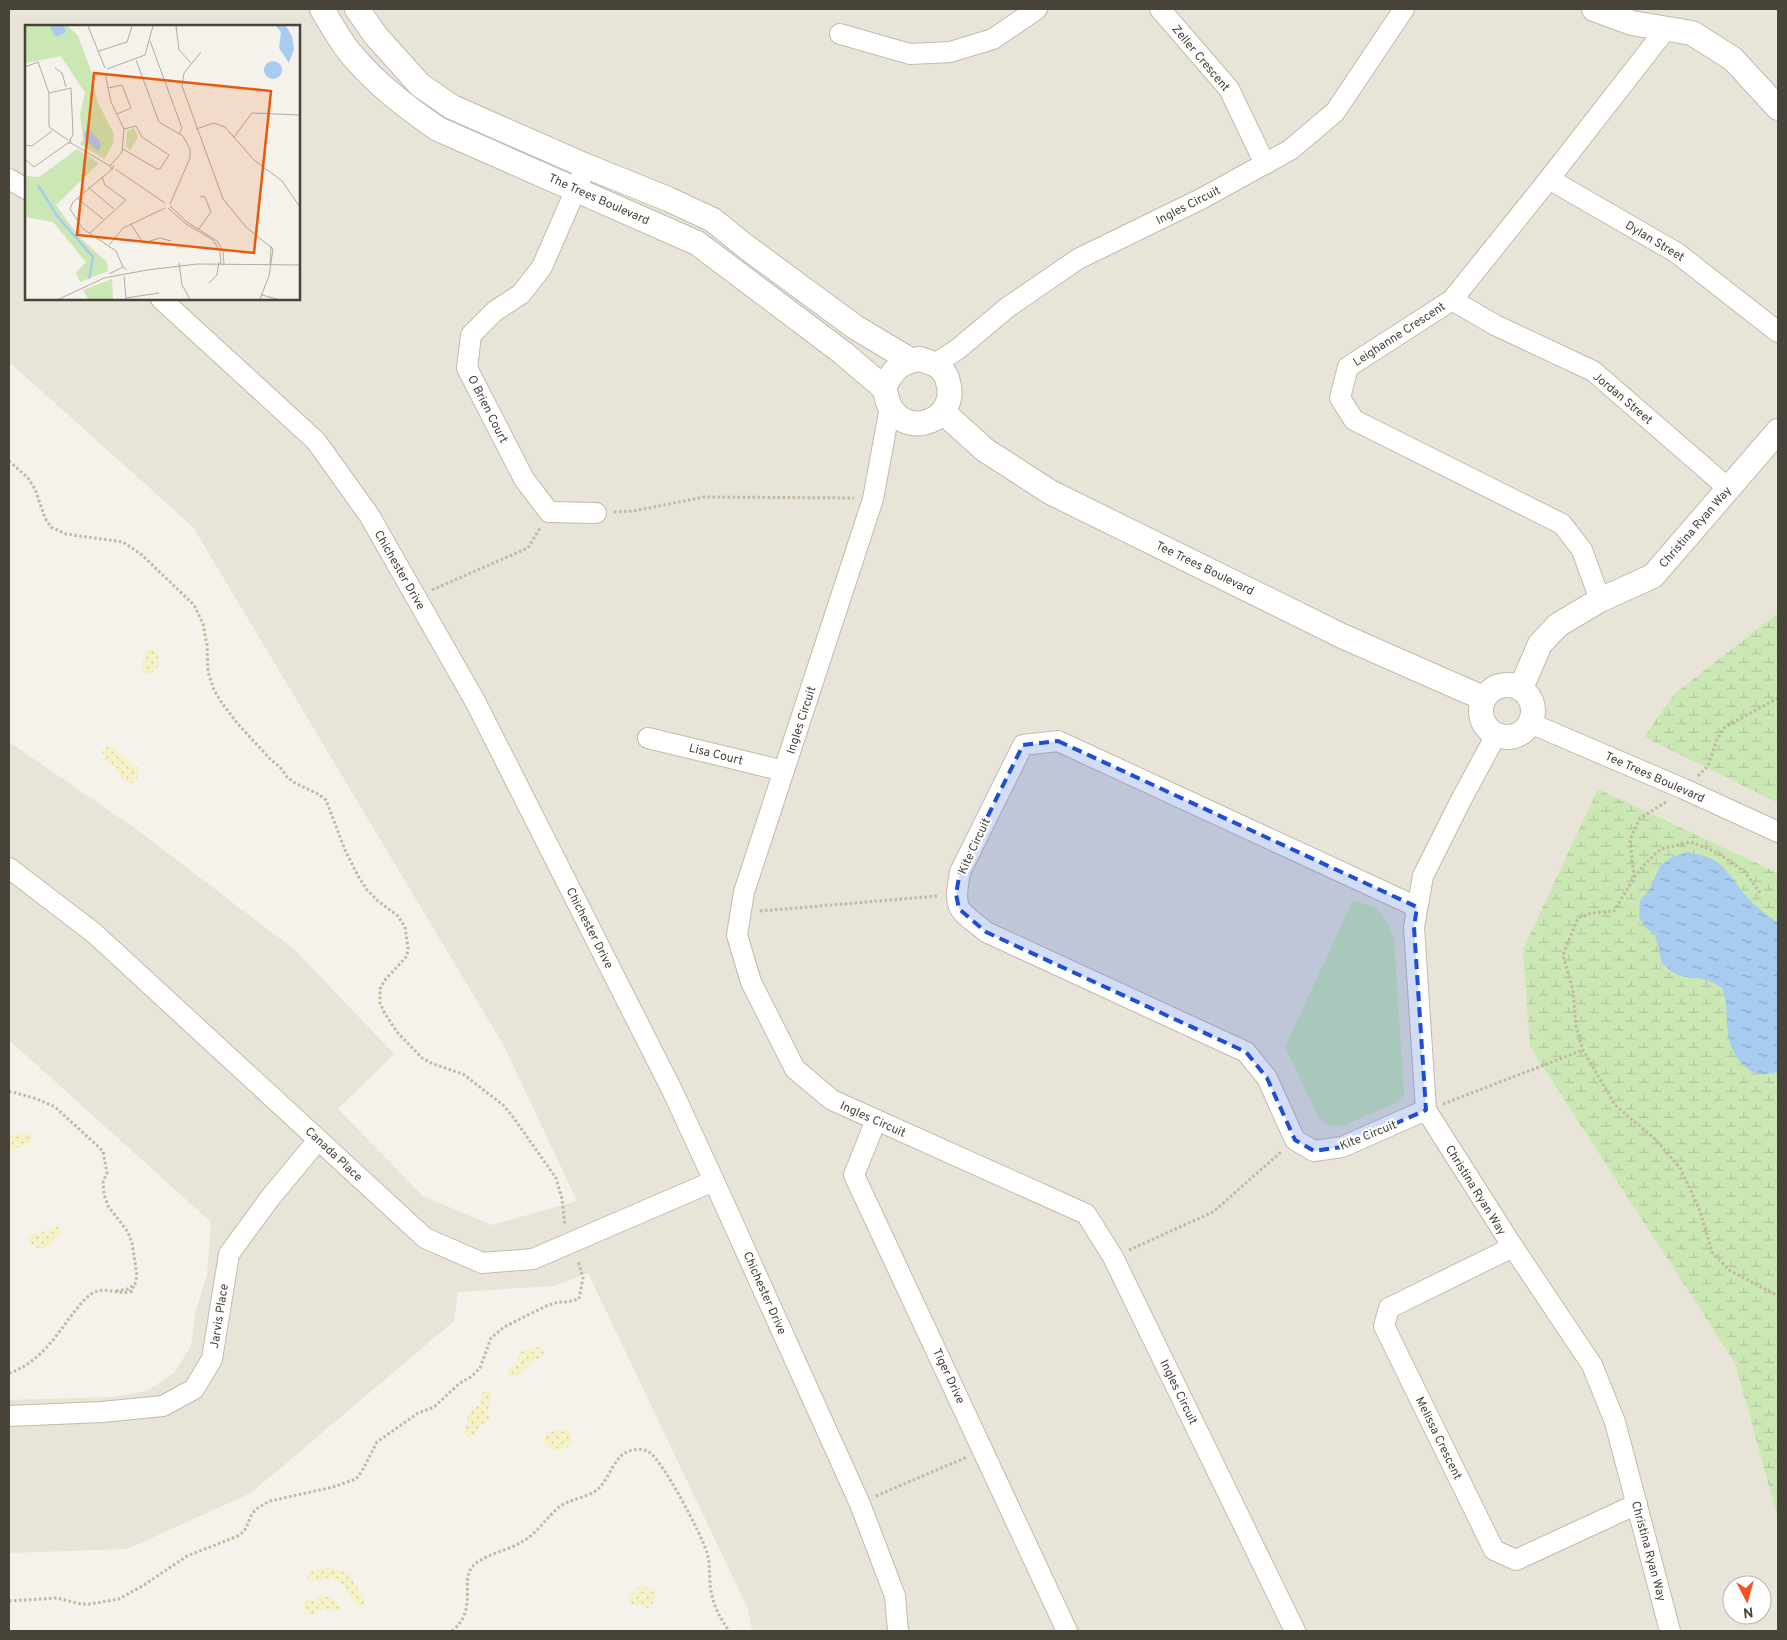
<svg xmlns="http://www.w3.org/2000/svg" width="1787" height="1640" font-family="Overpass,sans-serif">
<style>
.residential{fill:#e8e4d8;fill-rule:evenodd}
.green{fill:#cbe7b4}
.wetland{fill:url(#wetland-marsh)}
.sand{fill:url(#sand-dots)}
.water{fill:url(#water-ripples)}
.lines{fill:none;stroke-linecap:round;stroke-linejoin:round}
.minor-casing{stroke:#c0bbac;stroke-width:22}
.tertiary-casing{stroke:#c0bbac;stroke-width:26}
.path{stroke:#c1b89e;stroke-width:3;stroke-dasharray:2.5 2.5;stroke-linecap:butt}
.minor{stroke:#fff;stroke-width:20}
.tertiary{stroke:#fff;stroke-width:24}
.marked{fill:#1d4ed8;fill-opacity:0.2;stroke:#1d4ed8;stroke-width:4;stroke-dasharray:10 6;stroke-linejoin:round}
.labels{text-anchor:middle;stroke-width:4.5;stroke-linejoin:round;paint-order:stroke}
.street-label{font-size:12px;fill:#484338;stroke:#fff}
.inset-river{fill:none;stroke:#a8ccef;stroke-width:2.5}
.inset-road{fill:none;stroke:#afaca3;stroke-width:1}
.view{fill:#e8590c;fill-opacity:0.15;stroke:#e8590c;stroke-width:2.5}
.inset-edge{fill:none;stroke:#484338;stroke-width:2.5}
</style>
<defs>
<pattern id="wetland-marsh" width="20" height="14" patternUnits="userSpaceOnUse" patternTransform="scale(1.25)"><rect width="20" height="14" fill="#cbe7b4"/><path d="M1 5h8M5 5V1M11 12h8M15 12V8" fill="none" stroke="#b0c79c"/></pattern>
<pattern id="sand-dots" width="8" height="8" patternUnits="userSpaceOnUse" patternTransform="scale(1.25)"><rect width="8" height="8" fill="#f7f1c7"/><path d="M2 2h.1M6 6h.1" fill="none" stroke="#d5d0ac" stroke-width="1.8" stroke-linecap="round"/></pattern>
<pattern id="water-ripples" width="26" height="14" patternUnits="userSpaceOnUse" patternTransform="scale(1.25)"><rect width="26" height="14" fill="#a8ccef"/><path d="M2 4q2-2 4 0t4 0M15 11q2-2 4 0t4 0" fill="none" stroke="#8ba7c3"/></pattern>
</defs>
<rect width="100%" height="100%" fill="#f4f2ea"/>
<path class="residential" d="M9,9H1778V613L1674,694L1644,737L1778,803V873L1598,790L1530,1047L1735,1363L1778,1519V1631H752L748,1609L588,1273L553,1286L458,1292L454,1321L251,1493L127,1549L9,1553V1400L114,1397L147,1391L174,1373L191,1346L195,1313L207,1275L211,1222L9,1040V742L133,827L294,949L394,1054L338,1109L423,1196L492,1225L577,1201L504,1046L193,527L17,369L9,363ZM26,26H299V299H26ZM1732,1585H1762V1615H1732Z"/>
<polygon class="green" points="1353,900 1376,908 1387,922 1394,939 1404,1094 1398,1102 1343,1126 1330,1126 1320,1120 1285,1047"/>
<g class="wetland">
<polygon points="1778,613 1778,803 1644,737 1674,694"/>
<polygon points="1598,789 1778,873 1778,1519 1735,1363 1530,1047 1523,950"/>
</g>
<g class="sand">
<path d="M152,649L158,653L159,666L152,673L146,674L142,671C142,668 145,653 146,651Z"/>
<polygon points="107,746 115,748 122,756 138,768 139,773 136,781 130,784 121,778 115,767 104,760 102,751"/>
<polygon points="26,1133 31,1135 32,1138 30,1144 13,1149 9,1152 9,1136"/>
<polygon points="55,1226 60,1228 61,1233 46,1247 39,1249 30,1243 28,1236 29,1235 40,1233"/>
<path d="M537,1347H541L545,1354C541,1358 534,1360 530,1364C524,1370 519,1378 509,1376L508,1368L516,1363L521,1350Z"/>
<polygon points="487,1390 492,1394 488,1410 490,1419 477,1429 474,1437 467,1437 464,1433 468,1422 467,1415 479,1404 483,1392"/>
<path d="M560,1429H567L571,1435L572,1442C565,1453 551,1454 544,1442C543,1432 552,1431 560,1429Z"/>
<path d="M329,1568L343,1571L350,1576L365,1599V1604L360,1607L357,1605C340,1583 342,1573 311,1582L307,1581L308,1574L310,1571Z"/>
<polygon points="641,1584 655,1592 656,1595 652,1605 648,1608 641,1605 631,1604 628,1601 629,1597"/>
<polygon points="323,1596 328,1597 340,1605 340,1610 334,1612 325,1608 318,1611 315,1614 307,1614 303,1608 305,1601"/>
</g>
<path class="water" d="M1687,852C1697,854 1708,856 1717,862C1728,870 1736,884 1745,895C1755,906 1766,915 1778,923V1072C1771,1073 1762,1076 1755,1073C1743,1069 1731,1051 1729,1039C1725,1022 1729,1005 1722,988L1712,982L1699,978L1684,977L1672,972L1662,963L1655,935L1646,928L1639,917L1640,901L1649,890L1660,866L1672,857Z"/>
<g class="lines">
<defs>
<g id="minor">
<polyline points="1160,9 1229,89 1265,164"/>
<polyline points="840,34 910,54 950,52 993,39 1037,9"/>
<polyline points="586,166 542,267 521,294 495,311 471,335 467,368 524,479 549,512 596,513"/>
<polyline points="9,179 26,189"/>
<polyline points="1549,179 1677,253 1778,332"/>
<polyline points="161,299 316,441 369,515 475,701 672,1090 714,1181 860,1504 895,1596 898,1631"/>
<polyline points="1452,300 1495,325 1593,371 1728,488"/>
<polyline points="935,364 958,349 1008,307 1078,259 1201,199 1290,150 1335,112 1404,9"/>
<polyline points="890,407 873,499 744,892 737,935 751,982 795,1069 832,1100 1086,1214 1113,1257 1295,1631"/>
<polyline points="1600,600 1582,550 1562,524 1354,420 1340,398 1348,367 1452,300 1549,179 1666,29"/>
<polyline points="1530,723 1684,789 1778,832"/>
<polyline points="1496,735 1460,802 1423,876 1414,927 1426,1110 1513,1247 1592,1365 1615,1422 1670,1631"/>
<polyline points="648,738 784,771"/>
<polyline points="9,868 94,933 425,1238 482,1263 533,1259 714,1181"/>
<path d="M1417,907L1058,741L1023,745L960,872C953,911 957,908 986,932L1246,1052L1267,1078L1295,1140L1314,1151L1342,1147L1426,1110"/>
<polyline points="876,1120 854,1175 1067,1631"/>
<polyline points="1513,1247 1389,1308 1384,1326 1494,1550 1516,1560 1637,1504"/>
<polyline points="9,1416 102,1412 163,1406 194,1389 212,1359 229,1254 270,1198 318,1140"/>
</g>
<g id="tertiary">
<path d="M322,9C331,24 340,41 351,54C376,84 406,107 438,129L697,243L843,353L884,388"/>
<polyline points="357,9 376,36 420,85 452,107 586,166 668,199 713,220 745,246 855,327 910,360"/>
<polyline points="1594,9 1632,23 1692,33 1733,59 1778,108"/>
<path d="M920,359C924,361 930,362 934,364C941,367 947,375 948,382C959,419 909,440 890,407C887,401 886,394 884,388C892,371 900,361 920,359Z"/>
<polyline points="943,412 985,450 1050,492 1342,636 1483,698"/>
<circle cx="1507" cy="711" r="26"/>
<polyline points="1521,688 1540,644 1558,625 1600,600 1653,576 1778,431"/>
</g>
</defs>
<use href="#minor" class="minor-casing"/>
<use href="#tertiary" class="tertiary-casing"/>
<g class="path">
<polyline points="9,461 28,478 35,489 45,518 51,527 66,534 123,542 142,555 194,605 203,624 207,645 208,672 214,690 222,703 238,724 271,760 280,767 287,777 295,783 318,794 326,800 345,850 358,876 367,890 378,901 398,916 405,927 408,948 407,956 384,981 380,989 380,1003 384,1012 397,1032 422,1058 433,1064 463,1074 503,1105 513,1117 556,1178 562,1199 565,1226"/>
<polyline points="614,512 633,511 704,497 854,498"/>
<polyline points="432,590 528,548 540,528"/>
<polyline points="1698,776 1708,766 1717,739 1725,727 1778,698"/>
<polyline points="1666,802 1640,818 1630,840 1634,878 1614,911 1592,913 1578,918 1563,955 1573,991 1576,1027 1583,1050 1615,1105 1656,1140 1680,1168 1699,1208 1712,1252 1729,1270 1778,1296"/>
<polyline points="1634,877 1645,864 1661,849 1691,842 1718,853 1745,872 1761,894"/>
<polyline points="760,911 938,896"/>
<polyline points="9,1091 37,1099 55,1107 103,1151 107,1173 103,1182 104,1194 108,1206 128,1232 132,1243 137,1275 135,1284 128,1289 115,1291"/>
<polyline points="1443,1104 1583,1050"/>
<polyline points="1129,1250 1213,1212 1281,1152"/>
<path d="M9,1373C35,1365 53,1341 68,1320C75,1311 82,1301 91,1294C105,1285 118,1296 132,1291L134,1285"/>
<polyline points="876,1496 967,1457"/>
<path d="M9,1601L57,1598L81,1604H90L119,1599L144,1585L187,1556L238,1536C247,1530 247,1525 251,1516C254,1509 264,1504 270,1501L333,1487L356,1479L362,1471L377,1442L418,1413L434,1407L460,1383L471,1377L480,1368L491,1338L504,1327L546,1306L558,1302H567L579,1299L583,1278L578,1261"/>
<path d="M452,1631C479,1609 459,1581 473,1566C485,1554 506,1551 520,1543C536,1535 546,1518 559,1507C570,1499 586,1498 597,1490C609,1480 614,1457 627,1452C633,1449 643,1448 649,1452C663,1461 702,1535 707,1553C710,1562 709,1570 710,1579C710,1599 718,1615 729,1631"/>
</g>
<use href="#minor" class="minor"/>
<use href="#tertiary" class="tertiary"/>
</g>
<path class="marked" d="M1058,741L1417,907L1414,927L1426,1110L1342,1147L1314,1151L1295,1140L1267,1078L1246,1052L986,932L959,909L956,894L960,872L1023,745Z"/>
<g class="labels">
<g class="street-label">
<text transform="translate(1201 58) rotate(50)" y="4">Zeller Crescent</text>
<text transform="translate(599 199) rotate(24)" y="4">The Trees Boulevard</text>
<text transform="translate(1188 205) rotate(-27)" y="4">Ingles Circuit</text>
<text transform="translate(1655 241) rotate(31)" y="4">Dylan Street</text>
<text transform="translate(1399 334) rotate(-33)" y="4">Leighanne Crescent</text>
<text transform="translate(1623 398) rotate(40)" y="4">Jordan Street</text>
<text transform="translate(488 409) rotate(63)" y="4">O Brien Court</text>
<text transform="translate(1695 527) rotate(-49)" y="4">Christina Ryan Way</text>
<text transform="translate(1205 568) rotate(26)" y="4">Tee Trees Boulevard</text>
<text transform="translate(400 570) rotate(60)" y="4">Chichester Drive</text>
<text transform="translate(801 720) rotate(-72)" y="4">Ingles Circuit</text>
<text transform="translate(716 754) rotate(14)" y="4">Lisa Court</text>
<text transform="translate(1655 777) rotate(24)" y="4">Tee Trees Boulevard</text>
<text transform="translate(974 846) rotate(-65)" y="4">Kite Circuit</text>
<text transform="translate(590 928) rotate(63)" y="4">Chichester Drive</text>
<text transform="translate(873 1119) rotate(24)" y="4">Ingles Circuit</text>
<text transform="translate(1368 1135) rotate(-22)" y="4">Kite Circuit</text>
<text transform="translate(334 1154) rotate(43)" y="4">Canada Place</text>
<text transform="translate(1476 1190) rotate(58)" y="4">Christina Ryan Way</text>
<text transform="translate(765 1293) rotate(66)" y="4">Chichester Drive</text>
<text transform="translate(219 1316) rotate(-81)" y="4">Jarvis Place</text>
<text transform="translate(949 1376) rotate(65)" y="4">Tiger Drive</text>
<text transform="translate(1179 1392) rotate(64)" y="4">Ingles Circuit</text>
<text transform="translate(1439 1438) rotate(64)" y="4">Melissa Crescent</text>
<text transform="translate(1649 1551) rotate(75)" y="4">Christina Ryan Way</text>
</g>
</g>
<g transform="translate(25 25)">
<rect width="275" height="275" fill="#f4f2ea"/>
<path d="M109,103L113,112L105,125L101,121L102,106ZM87,254L88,274H63L58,265Z" fill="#cbe7b4"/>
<path d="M0,1H43L53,11L68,51L72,76L89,109L88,119L79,134L55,119L58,114L55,89L60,68L36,31L1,38ZM52,124L74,138L31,180L54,212L82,237L83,246L55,257L51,248L61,237L28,197L0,192V151L14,152Z" fill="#cbe7b4"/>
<path d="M24,1H39L41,7L31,12ZM251,1H261L267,11L269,24L264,38L254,23L256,7ZM239 45a9 9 0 1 1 18 0a9 9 0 1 1-18 0ZM64,104L75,116L76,122L73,126L59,114V107Z" fill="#a8ccef"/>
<path class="inset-river" d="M13,160L33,192L68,232L64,254"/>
<path class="inset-road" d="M63,1L80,43M151,1L154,25L166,38M125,16L157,103L154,109M74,26L102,17L107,1M176,27L159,48L157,61L198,174L221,202L248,224L244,251L235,274M111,35L134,97L158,111L165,124V133L145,179M0,42L13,37L24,68V102L43,115M30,43L37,48L41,62M82,44L120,30L128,1M80,48L86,77L99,104L97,127L85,141L87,145L89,140M83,63L97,60L106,83L92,89M0,67V119M24,68L46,63L48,110L43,118H46L45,114M171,104L189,98L200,102L229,135L257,156L275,182M209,112L227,88L275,90M46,118L85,141M0,120L7,121L27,106M98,124L132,144H135L144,130L117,112L111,101L99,104M0,134L9,142L43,118M90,144L140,178M86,145L48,177L45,184L58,204L91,226L98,242M63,162L89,184M52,173L78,194M145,181L162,197L192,216L198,226L199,240M143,183L161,199L188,215L195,226L196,239M106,199L118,218L135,213L146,216M173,205L186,187L180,172L175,171M65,208L101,175L80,160L77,152M84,220L98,203L140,183M154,238L157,260L165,274M245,239L246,221M84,249L98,242L102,245M99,251L101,274M184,258L192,250L194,237M237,270L252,274M101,273L134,268M34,274L79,253L122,245L172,239L275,240"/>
<path class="view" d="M69,48L246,66L229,228L52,210Z"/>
<rect width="275" height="275" class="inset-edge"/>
</g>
<rect width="1787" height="1640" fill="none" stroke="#484338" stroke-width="20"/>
<g transform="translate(1747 1600) rotate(174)"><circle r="24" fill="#ffffff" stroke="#b6b4af"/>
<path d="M0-4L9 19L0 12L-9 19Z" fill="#f35422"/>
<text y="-8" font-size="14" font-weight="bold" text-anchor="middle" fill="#484338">N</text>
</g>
</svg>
